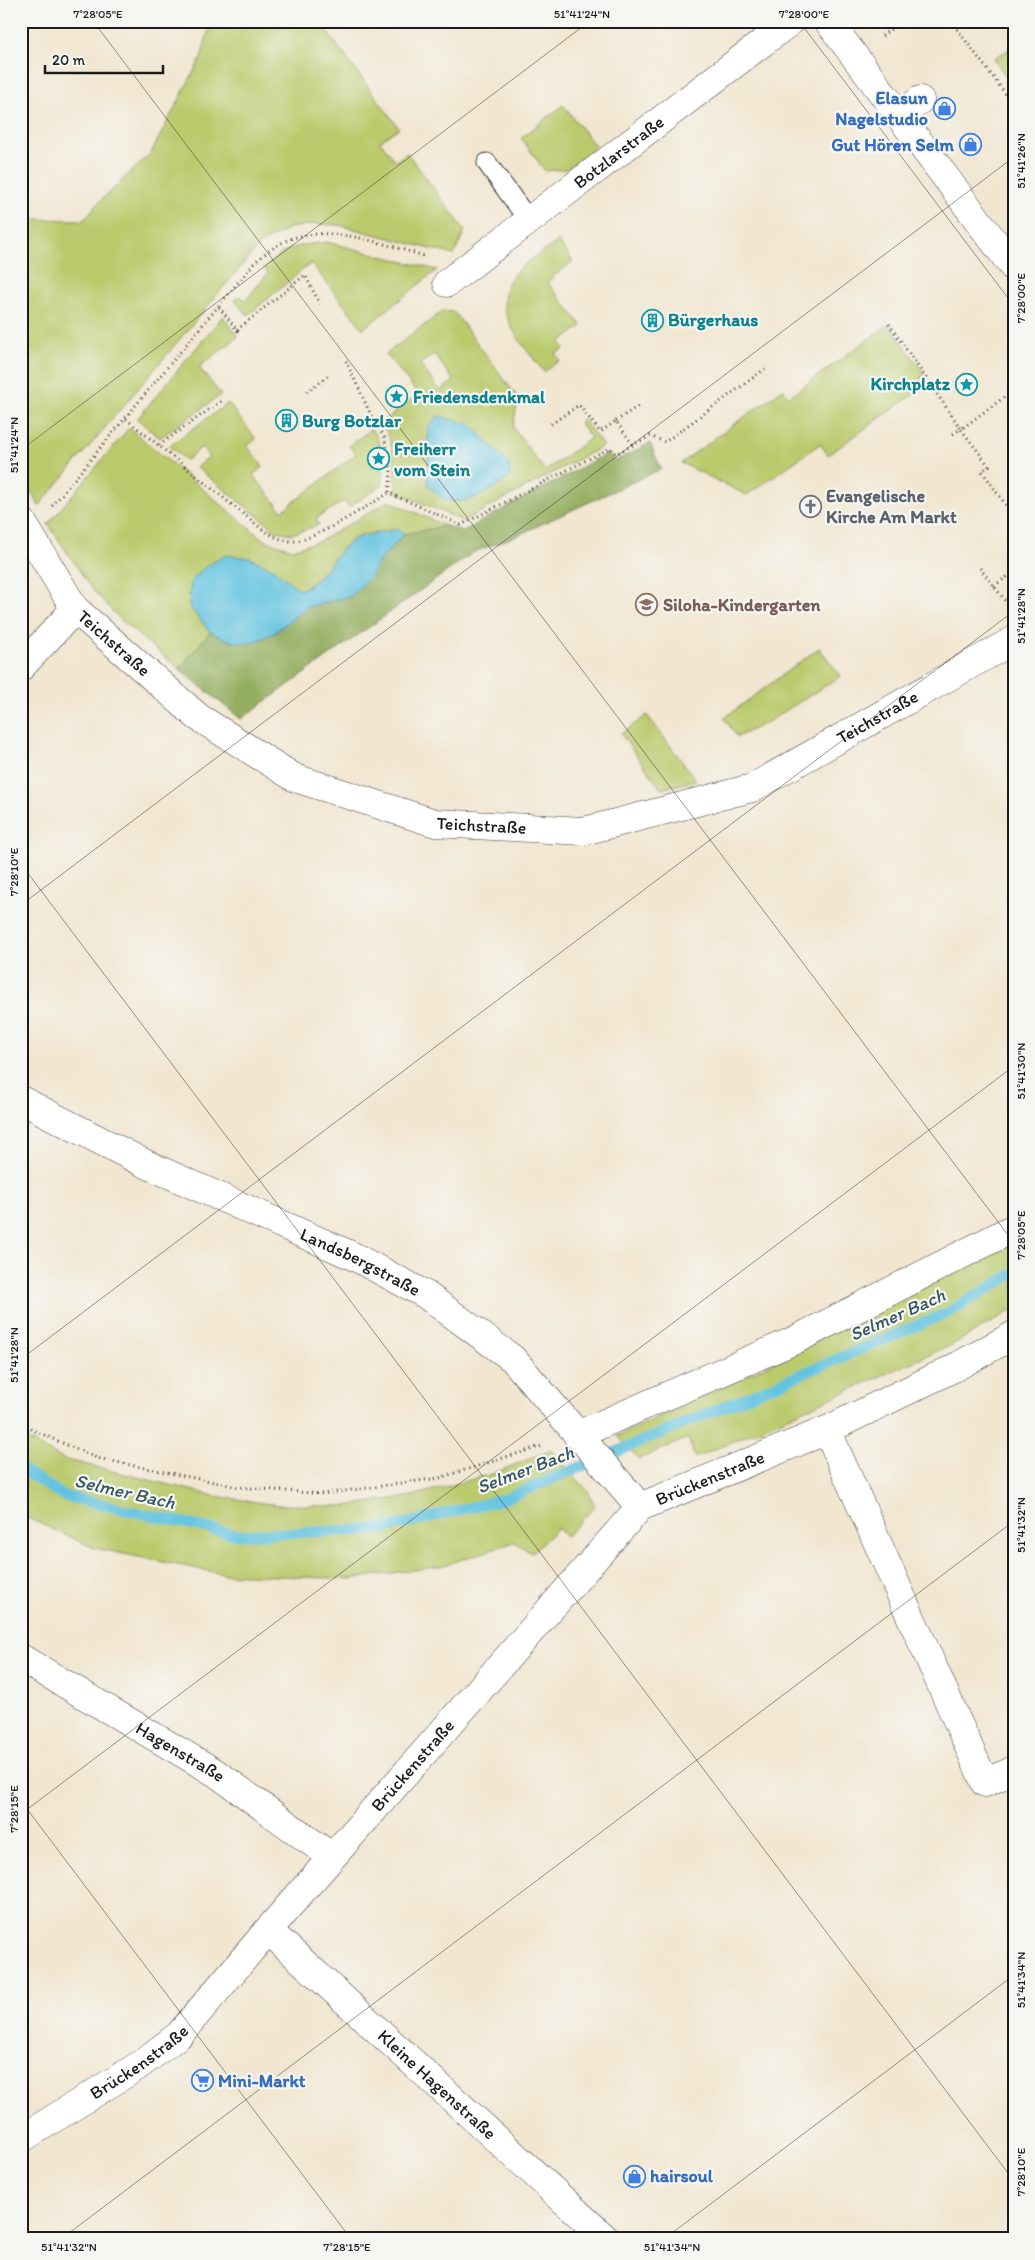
<svg xmlns="http://www.w3.org/2000/svg" width="1035" height="2260" font-family="Itim,sans-serif">
<style>
.green{fill:#bbca6d;stroke:#6c7344;fill-rule:evenodd}
.forest{fill:#94ae60;stroke:#58653e}
.water{fill:#62c3e0;stroke:#3f707e}
.lines{fill:none;stroke-linecap:round;stroke-linejoin:round}
.stream{stroke:#62c3e0;stroke-width:11}
.service-casing{stroke:#3c3a37;stroke-width:21}
.pedestrian-casing{stroke:#3c3a37;stroke-width:29}
.minor-casing{stroke:#3c3a37;stroke-width:29}
.path{stroke:#3c3a37;stroke-width:3;stroke-dasharray:1 4;stroke-linecap:butt}
.service{stroke:#fff;stroke-width:19}
.pedestrian{stroke:#fff;stroke-width:28}
.minor{stroke:#fff;stroke-width:28}
.ticks{fill:none;stroke:#1c1c1c;stroke-width:1;stroke-opacity:0.45}
.labels{text-anchor:middle;stroke-width:4.5;stroke-linejoin:round;paint-order:stroke}
.shop-label{font-size:18px;font-weight:bold;fill:#366cbe;stroke:#f6f6f2;text-anchor:end}
.street-label{font-size:18px;fill:#1c1c1c;stroke:#f6f6f2}
.culture-label{font-size:18px;font-weight:bold;fill:#0d838f;stroke:#f6f6f2;text-anchor:start}
.worship-label{font-size:18px;font-weight:bold;fill:#5b616d;stroke:#f6f6f2;text-anchor:start}
.education-label{font-size:18px;font-weight:bold;fill:#785e54;stroke:#f6f6f2;text-anchor:start}
.water-label{font-size:19px;font-style:italic;fill:#345661;stroke:#f6f6f2}
.neatline{fill:none;stroke:#1c1c1c;stroke-width:2}
.ticks-label{font-size:12px;text-anchor:middle;fill:#1c1c1c}
</style>
<rect width="100%" height="100%" fill="#f6f6f2"/>
<filter id="ink" filterUnits="userSpaceOnUse"><feTurbulence type="fractalNoise" baseFrequency=".02" numOctaves="2"/><feDisplacementMap in="SourceGraphic" scale="10" xChannelSelector="R" yChannelSelector="G"/><feConvolveMatrix kernelMatrix="1 2 1 2 8 2 1 2 1" color-interpolation-filters="sRGB"/></filter>
<filter id="wash" filterUnits="userSpaceOnUse"><feTurbulence type="fractalNoise" baseFrequency=".0096" numOctaves="4" result="noise"/><feDisplacementMap in="SourceGraphic" scale="20" xChannelSelector="R" yChannelSelector="G"/><feGaussianBlur stdDeviation="1.12" result="paint"/><feColorMatrix in="noise" values="0 0 0 0 0 0 0 0 0 0 0 0 0 0 0 0 0 1.4 0 .05"/><feComposite in="paint" operator="in"/></filter>
<g filter="url(#wash)">
<rect width="100%" height="100%" fill="#f1e6d0"/>
<g class="green">
<polygon points="211,21 319,21 399,128 380,141 395,161 407,153 465,230 454,255 339,225 313,224 289,228 260,244 39,506 21,474 21,219 84,220 98,203 151,153 201,58"/>
<polygon points="1010,49 1014,55 1014,90 994,58"/>
<polygon points="563,105 596,147 567,169 545,171 521,138"/>
<path d="M558,241L573,261L547,282L582,326L560,342L564,349L555,354L560,360L544,372C522,343 484,306 517,271C528,260 545,251 558,241Z"/>
<path d="M327,242L437,270L363,329L311,263L248,315L235,301L239,296L246,300L268,273L264,268C286,247 297,245 327,242Z"/>
<path d="M443,311L454,312L518,398L513,428L545,471L591,438L579,422L583,419L603,446L463,521L396,492C396,471 395,441 381,424L418,394L386,354ZM434,354L454,381L440,391L420,364Z"/>
<polygon points="223,316 238,337 199,367 221,395 160,438 137,419"/>
<polygon points="889,324 924,373 914,394 828,455 820,444 747,495 681,463 783,389 789,397"/>
<path d="M228,403L256,439L247,446L263,467L253,475L282,511L356,454L349,446L371,429C384,445 385,465 382,485L349,507L344,501L316,518L319,525L292,534L276,531L196,467L209,457L202,447L186,460L169,446Z"/>
<path d="M129,428L264,540L292,549L320,541L389,501L446,526L404,534L397,529C386,532 361,534 352,540C331,555 326,579 299,590L273,569L189,606L210,632L179,669L122,621L91,588L48,524Z"/>
<polygon points="819,648 841,676 766,723 737,737 724,718"/>
<polygon points="647,715 696,780 661,789 621,734"/>
<polygon points="1014,1242 1014,1309 954,1344 695,1458 688,1438 639,1459 617,1436 727,1385"/>
<polygon points="21,1436 63,1459 215,1496 278,1505 345,1506 412,1496 492,1474 551,1450 588,1491 595,1506 566,1537 558,1528 531,1553 515,1542 442,1566 351,1579 223,1574 94,1548 21,1515"/>
</g>
<polygon class="forest" points="650,443 661,469 516,536 474,552 241,719 179,669 210,632 232,642 274,633 307,607 351,596 372,575 379,561 404,534 446,526 463,531 608,453 615,461"/>
<g class="water">
<path d="M438,416L470,424L509,464L510,477C495,488 467,507 447,500C441,498 433,490 428,486V428Z"/>
<path d="M397,529L404,534L379,561L372,575L351,596L307,607L274,633L252,643L232,642L210,632L189,606L191,581L205,567L226,555L250,558L273,569L300,590C326,579 331,555 353,540C361,534 386,532 397,529Z"/>
</g>
<g class="lines">
<polyline class="stream" points="21,1469 64,1496 238,1535 383,1529 504,1499 947,1313 1014,1273"/>
</g>
</g>
<g filter="url(#ink)">
<g class="lines">
<defs>
<polyline id="service" points="487,163 529,221"/>
<g id="pedestrian">
<polyline points="828,21 1014,268"/>
<polyline points="900,116 920,100"/>
</g>
<g id="minor">
<path id="s1" d="M447,283L791,21"/>
<path id="s2" d="M21,520L75,609L198,717L295,778L435,823L584,831L752,788L1014,640"/>
<polyline points="21,667 75,609"/>
<path id="s3" d="M21,1100L146,1164L355,1257L426,1295L513,1359L640,1507"/>
<polyline points="827,1430 985,1783 1014,1770"/>
<polyline points="577,1435 793,1341 1014,1228"/>
<path id="s4" d="M21,1658L216,1773L332,1857"/>
<path id="s5" d="M268,1930L606,2239"/>
<path id="s6" d="M21,2139L138,2066L179,2035L268,1930L640,1507L827,1430L954,1368L1014,1335"/>
</g>
</defs>
<use href="#service" class="service-casing"/>
<use href="#pedestrian" class="pedestrian-casing"/>
<use href="#minor" class="minor-casing"/>
<g class="path">
<polyline points="951,21 1014,105"/>
<polyline points="882,36 901,21"/>
<polyline points="219,307 240,334"/>
<polyline points="889,324 961,429 1014,390"/>
<polyline points="237,330 305,275 320,304"/>
<polyline points="346,361 375,424 384,436 391,472 389,493 461,525 610,448 616,454 650,436 665,442 765,369"/>
<polyline points="307,392 330,374"/>
<path d="M126,419L263,530C273,536 283,542 295,541C317,539 368,505 389,493"/>
<polyline points="616,421 638,406"/>
<polyline points="551,424 579,405 600,432 616,421 633,445"/>
<polyline points="953,434 961,429 989,466 982,471 1014,517"/>
<polyline points="159,445 224,399"/>
<path d="M52,506L255,262C266,253 277,244 290,239C332,224 385,245 425,256"/>
<polyline points="980,568 1010,607"/>
<polyline points="994,586 1014,572"/>
<polyline points="21,1425 97,1458 238,1487 323,1494 439,1478 542,1446"/>
</g>
<use href="#service" class="service"/>
<use href="#pedestrian" class="pedestrian"/>
<use href="#minor" class="minor"/>
</g>
</g>
<path class="ticks" d="M93,21L1014,1243M799,21L1014,306M21,450L590,21M21,864L1014,2181M21,905L1014,157M21,1359L1014,611M21,1801L351,2239M21,1814L1014,1066M61,2239L1014,1521M664,2239L1014,1975"/>
<defs>
<symbol id="shop-ring" viewBox="-11 -11 22 22"><circle r="9.5" fill="#f6f6f2" stroke="#3f7fe0" stroke-width="1.5"/><path d="M-5-2.5h2.3a2.7 3.5 0 0 1 5.4 0H5L5.5 6h-11ZM-1.5-2.5h3a1.5 2.3 0 0 0-3 0Z" fill="#3f7fe0"/></symbol>
<symbol id="building-ring" viewBox="-11 -11 22 22"><circle r="9.5" fill="#f6f6f2" stroke="#0f9aa8" stroke-width="1.5"/><path d="M-4-6H4V6H1V3H-1V6H-4ZM-2.5-4.3h1.7v1.8h-1.7ZM.8-4.3h1.7v1.8H.8ZM-2.5-1h1.7V.8h-1.7ZM.8-1h1.7V.8H.8Z" fill="#0f9aa8"/></symbol>
<symbol id="sight-ring" viewBox="-11 -11 22 22"><circle r="9.5" fill="#f6f6f2" stroke="#0f9aa8" stroke-width="1.5"/><path d="M0-6L1.8-2.2L6-1.7L2.9 1.2L3.7 5.4L0 3.3L-3.7 5.4L-2.9 1.2L-6-1.7L-1.8-2.2Z" fill="#0f9aa8"/></symbol>
<symbol id="church-ring" viewBox="-11 -11 22 22"><circle r="9.5" fill="#f6f6f2" stroke="#6b7280" stroke-width="1.5"/><path d="M-1.2-6h2.4v3.5h3.3v2.4h-3.3V6h-2.4V-.1h-3.3v-2.4h3.3Z" fill="#6b7280"/></symbol>
<symbol id="school-ring" viewBox="-11 -11 22 22"><circle r="9.5" fill="#f6f6f2" stroke="#8d6e63" stroke-width="1.5"/><path d="M0-5L7-2L0 1L-7-2ZM-4 1L0 2.5L4 1V4Q0 6-4 4Z" fill="#8d6e63"/></symbol>
<symbol id="supermarket-ring" viewBox="-11 -11 22 22"><circle r="9.5" fill="#f6f6f2" stroke="#3f7fe0" stroke-width="1.5"/><path d="M-6-5.5h2.5l.6 2H6L4.5 2H-2.5L-4.4-4H-6ZM-1.5 3.2a1.3 1.3 0 1 0 .1 0ZM3 3.2a1.3 1.3 0 1 0 .1 0Z" fill="#3f7fe0"/></symbol>
</defs>
<g fill-rule="evenodd">
<use href="#shop-ring" x="932" y="96" width="25" height="25"/>
<use href="#shop-ring" x="958" y="132" width="25" height="25"/>
<use href="#building-ring" x="640" y="308" width="25" height="25"/>
<use href="#sight-ring" x="954" y="372" width="25" height="25"/>
<use href="#sight-ring" x="384" y="384" width="25" height="25"/>
<use href="#building-ring" x="274" y="408" width="25" height="25"/>
<use href="#sight-ring" x="366" y="446" width="25" height="25"/>
<use href="#church-ring" x="798" y="494" width="25" height="25"/>
<use href="#school-ring" x="634" y="592" width="25" height="25"/>
<use href="#supermarket-ring" x="190" y="2068" width="25" height="25"/>
<use href="#shop-ring" x="622" y="2164" width="25" height="25"/>
</g>
<g class="labels">
<g class="shop-label">
<text x="928" y="104">Elasun<tspan x="928" dy="21">Nagelstudio</tspan></text>
<text x="954" y="151">Gut Hören Selm</text>
<text x="218" y="2087" text-anchor="start">Mini-Markt</text>
<text x="650" y="2182" text-anchor="start">hairsoul</text>
</g>
<g class="street-label">
<text dy="6" stroke="none"><textPath href="#s1" startOffset="216">Botzlarstraße</textPath></text>
<text dy="6" stroke="none"><textPath href="#s2" startOffset="156">Teichstraße</textPath></text>
<text dy="6" stroke="none"><textPath href="#s2" startOffset="996">Teichstraße</textPath></text>
<text dy="6" stroke="none"><textPath href="#s2" startOffset="576">Teichstraße</textPath></text>
<text dy="6" stroke="none"><textPath href="#s3" startOffset="376">Landsbergstraße</textPath></text>
<text dy="6" stroke="none"><textPath href="#s6" startOffset="966">Brückenstraße</textPath></text>
<text dy="6" stroke="none"><textPath href="#s4" startOffset="185">Hagenstraße</textPath></text>
<text dy="6" stroke="none"><textPath href="#s6" startOffset="546">Brückenstraße</textPath></text>
<text dy="6" stroke="none"><textPath href="#s6" startOffset="141">Brückenstraße</textPath></text>
<text dy="6" stroke="none"><textPath href="#s5" startOffset="229">Kleine Hagenstraße</textPath></text>
</g>
<g class="culture-label">
<text x="668" y="326">Bürgerhaus</text>
<text x="950" y="390" text-anchor="end">Kirchplatz</text>
<text x="413" y="403">Friedensdenkmal</text>
<text x="302" y="427">Burg Botzlar</text>
<text x="394" y="455">Freiherr<tspan x="394" dy="21">vom Stein</tspan></text>
</g>
<g class="worship-label">
<text x="826" y="502">Evangelische<tspan x="826" dy="21">Kirche Am Markt</tspan></text>
</g>
<g class="education-label">
<text x="663" y="611">Siloha-Kindergarten</text>
</g>
<g class="water-label">
<text transform="translate(897 1314) rotate(-24)" y="7">Selmer Bach</text>
<text transform="translate(525 1469) rotate(-21)" y="7">Selmer Bach</text>
<text transform="translate(125 1491) rotate(13)" y="7">Selmer Bach</text>
</g>
</g>
<rect width="1035" height="2260" fill="none" stroke="#f6f6f2" stroke-width="55"/>
<path d="M45 65v8h118v-8" fill="none" stroke="#1c1c1c" stroke-width="2.5"/>
<text x="52" y="65" font-size="15" fill="#1c1c1c" stroke="#f6f6f2" stroke-width="4" paint-order="stroke">20 m</text>
<rect x="28" y="28" width="980" height="2204" class="neatline"/>
<g class="ticks-label">
<text x="98" y="18">7°28'05"E</text>
<text x="582" y="18">51°41'24"N</text>
<text x="804" y="18">7°28'00"E</text>
<text transform="translate(1021 161) rotate(-90)" y="4">51°41'26"N</text>
<text transform="translate(1021 298) rotate(-90)" y="4">7°28'00"E</text>
<text transform="translate(14 445) rotate(-90)" y="4">51°41'24"N</text>
<text transform="translate(1021 616) rotate(-90)" y="4">51°41'28"N</text>
<text transform="translate(14 872) rotate(-90)" y="4">7°28'10"E</text>
<text transform="translate(1021 1071) rotate(-90)" y="4">51°41'30"N</text>
<text transform="translate(1021 1235) rotate(-90)" y="4">7°28'05"E</text>
<text transform="translate(14 1355) rotate(-90)" y="4">51°41'28"N</text>
<text transform="translate(1021 1525) rotate(-90)" y="4">51°41'32"N</text>
<text transform="translate(14 1809) rotate(-90)" y="4">7°28'15"E</text>
<text transform="translate(1021 1980) rotate(-90)" y="4">51°41'34"N</text>
<text transform="translate(1021 2172) rotate(-90)" y="4">7°28'10"E</text>
<text x="69" y="2251">51°41'32"N</text>
<text x="347" y="2251">7°28'15"E</text>
<text x="672" y="2251">51°41'34"N</text>
</g>
</svg>
